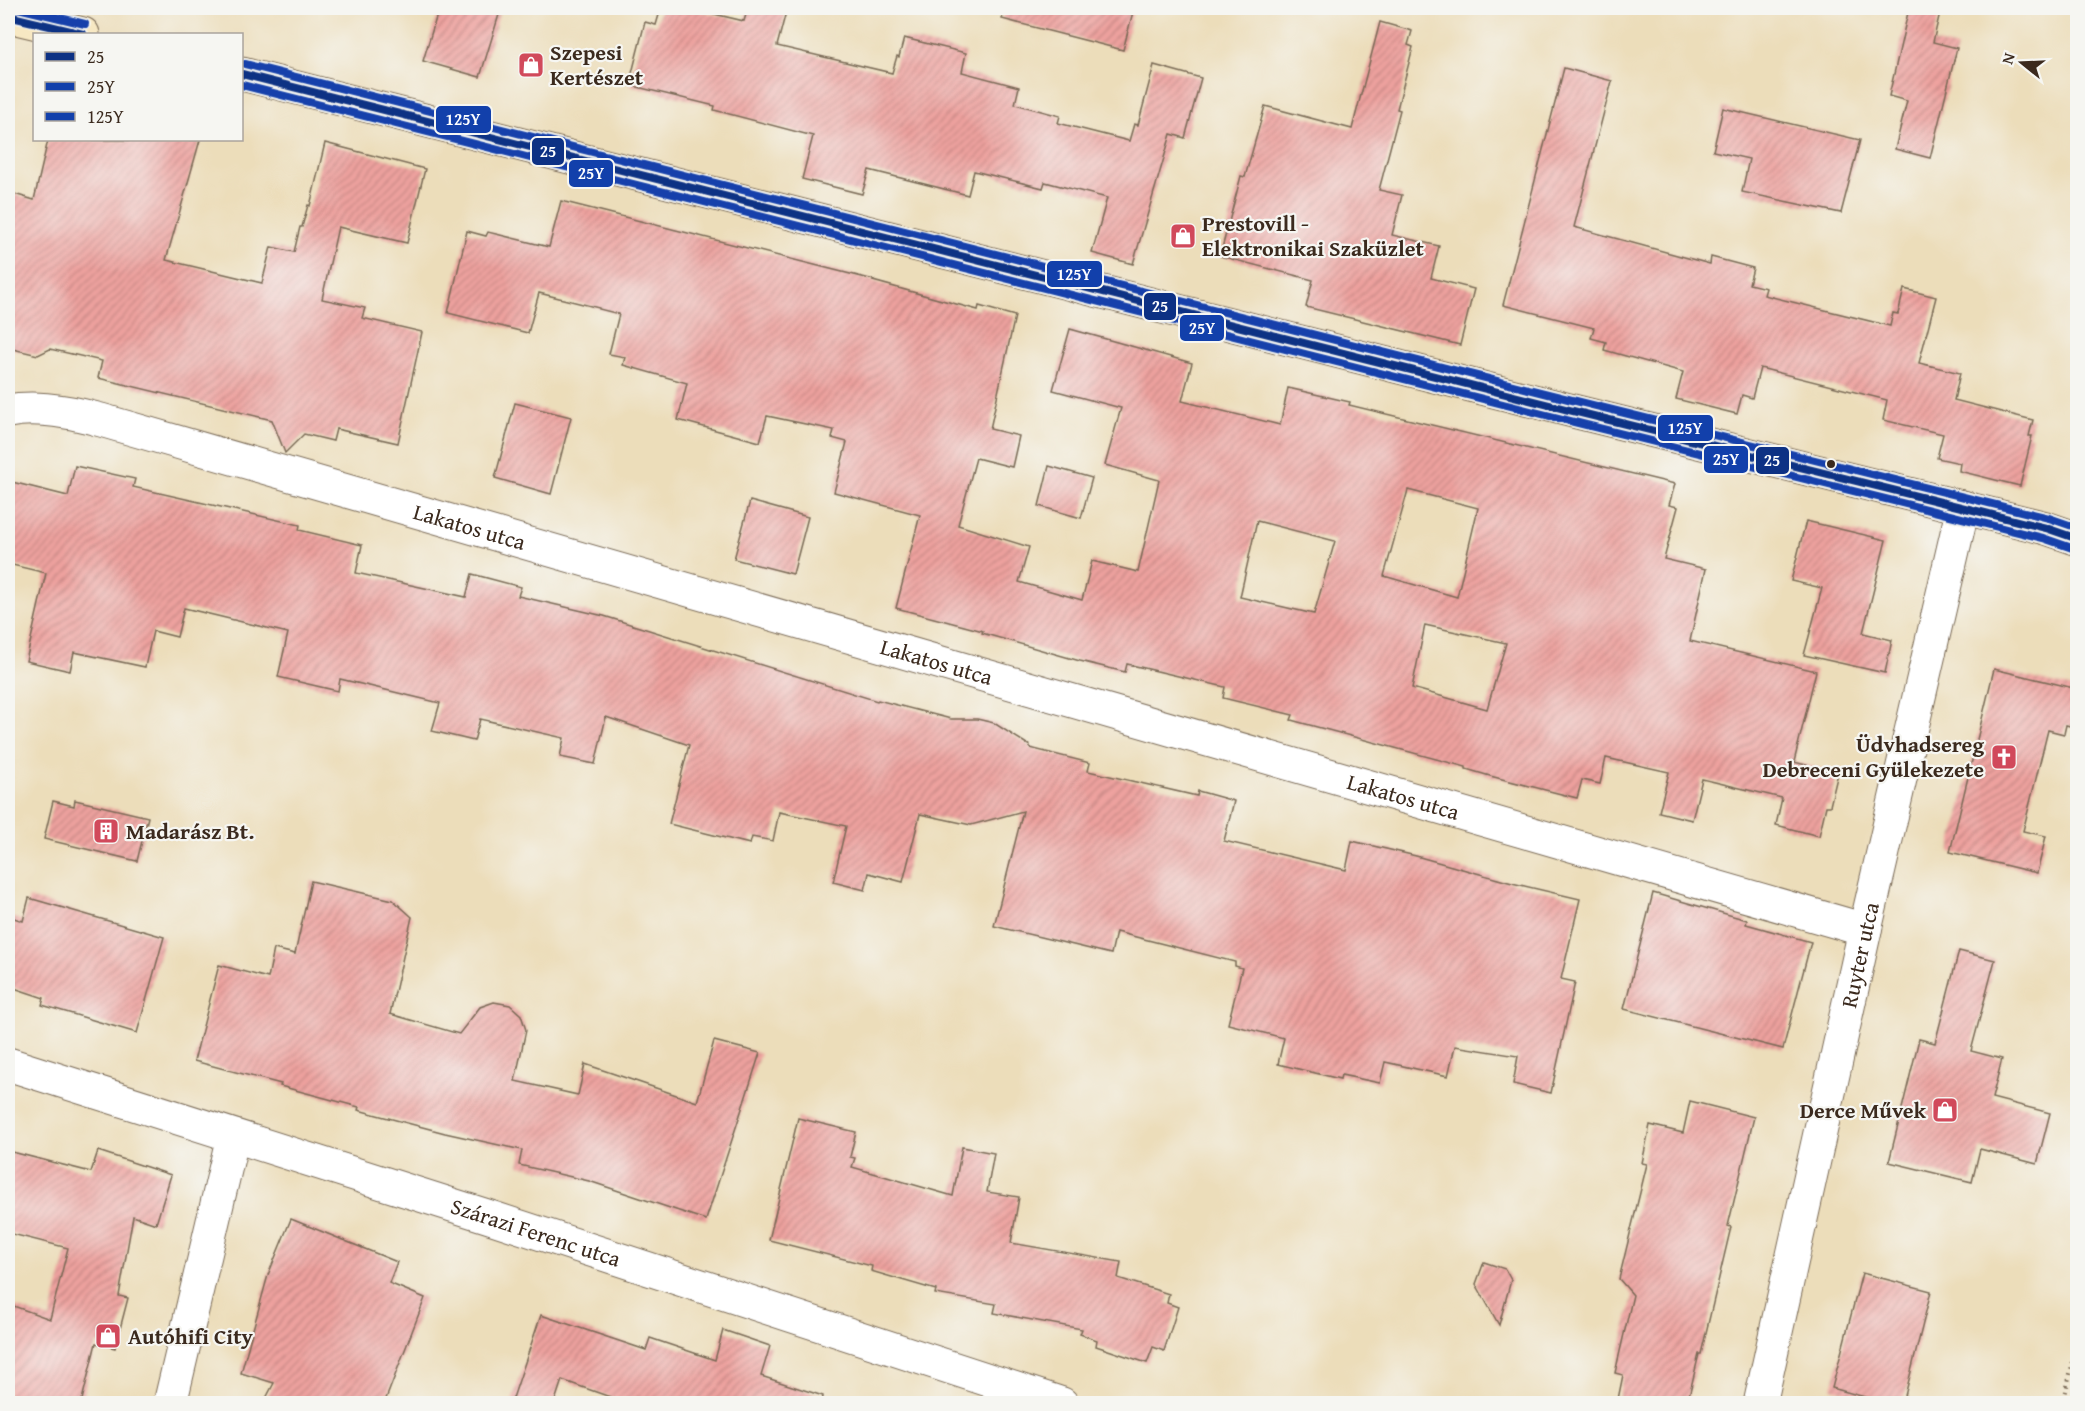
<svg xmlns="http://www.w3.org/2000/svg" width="2085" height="1411" font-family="'Gentium Book Plus',serif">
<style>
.building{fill:url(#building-hatch);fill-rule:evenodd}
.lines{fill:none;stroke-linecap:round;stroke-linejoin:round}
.street-casing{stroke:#796955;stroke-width:35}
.secondary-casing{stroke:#796955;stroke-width:35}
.path{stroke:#796955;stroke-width:4;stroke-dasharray:1.5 4.5;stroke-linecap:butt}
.street{stroke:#fff;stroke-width:33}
.secondary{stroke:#f7e8c3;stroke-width:33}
.bus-1-casing{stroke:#f6f6f2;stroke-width:12}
.bus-2-casing{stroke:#f6f6f2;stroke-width:12}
.bus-3-casing{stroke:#f6f6f2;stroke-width:12}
.bus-1{stroke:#0d3184;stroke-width:8}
.bus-2{stroke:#1240ab;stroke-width:8}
.bus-3{stroke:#1240ab;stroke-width:8}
.bus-dot{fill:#3b2a1e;stroke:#f6f6f2;stroke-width:2}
.labels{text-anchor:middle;stroke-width:4.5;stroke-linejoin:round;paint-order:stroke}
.poi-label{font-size:22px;font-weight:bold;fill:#3b2a1e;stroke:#f6f6f2;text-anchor:start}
.street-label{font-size:22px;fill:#3b2a1e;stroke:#f6f6f2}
.line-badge{stroke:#f6f6f2;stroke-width:2}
.badge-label{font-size:16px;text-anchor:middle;font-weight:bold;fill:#fff}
</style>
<defs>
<pattern id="building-hatch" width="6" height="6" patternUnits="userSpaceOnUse" patternTransform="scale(1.5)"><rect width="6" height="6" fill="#eea29f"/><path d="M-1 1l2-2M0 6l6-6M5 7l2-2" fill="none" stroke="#c28481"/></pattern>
</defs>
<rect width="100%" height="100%" fill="#f6f6f2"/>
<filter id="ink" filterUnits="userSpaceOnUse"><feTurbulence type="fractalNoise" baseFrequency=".0167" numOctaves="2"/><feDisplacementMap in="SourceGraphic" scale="12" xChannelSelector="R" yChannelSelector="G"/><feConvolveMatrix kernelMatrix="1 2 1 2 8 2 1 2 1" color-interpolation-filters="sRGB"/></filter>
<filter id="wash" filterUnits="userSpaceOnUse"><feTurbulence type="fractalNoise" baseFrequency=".008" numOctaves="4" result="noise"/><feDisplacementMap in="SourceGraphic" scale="24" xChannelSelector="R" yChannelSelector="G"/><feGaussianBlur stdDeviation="1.35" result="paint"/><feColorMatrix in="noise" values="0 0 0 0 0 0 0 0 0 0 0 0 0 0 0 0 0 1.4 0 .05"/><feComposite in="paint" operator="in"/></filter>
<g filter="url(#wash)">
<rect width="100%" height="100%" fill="#ecddba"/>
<g id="blocks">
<g class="building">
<polygon points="439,8 501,8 480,77 423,61"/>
<polygon points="661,8 689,8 744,21 748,8 787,8 777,46 892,73 897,56 899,57 904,38 966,53 962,72 1019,87 1015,104 1060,116 1058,123 1129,141 1134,124 1138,125 1154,65 1201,78 1185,138 1171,134 1133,264 1092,253 1107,198 1045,182 1043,188 974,171 968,195 869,170 862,194 802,179 813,136 714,110 715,106 629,85 645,22 656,25"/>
<polygon points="1004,8 1134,8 1123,50 1002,19"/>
<polygon points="1909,8 1941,8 1933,42 1957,48 1930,158 1895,149 1907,101 1889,96"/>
<polygon points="1380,22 1412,31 1408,45 1413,47 1397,109 1400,110 1379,190 1402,195 1392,235 1439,246 1431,278 1474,289 1460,345 1306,307 1313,280 1220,256 1241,176 1245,177 1265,106 1352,129"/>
<polygon points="1564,68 1612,81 1574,227 1710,264 1711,257 1753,268 1749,284 1766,288 1764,295 1890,326 1893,313 1898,314 1904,289 1936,297 1919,363 1960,373 1954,400 2033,420 2029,436 2032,436 2020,486 1959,471 1960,463 1937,458 1943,434 1883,420 1887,400 1760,368 1752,398 1742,395 1737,414 1676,399 1683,372 1604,350 1606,342 1591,338 1594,328 1503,305"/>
<polygon points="1723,108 1860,140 1841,213 1742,192 1749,159 1713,151"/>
<polygon points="48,140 200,140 166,260 262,283 271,247 294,252 300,227 302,227 308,205 310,206 325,143 425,169 407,243 338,227 322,299 365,308 362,318 422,332 398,443 336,429 333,441 304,434 285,453 272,420 98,378 102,361 50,349 38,355 8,348 8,192 34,200"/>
<path d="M561,201L874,280L873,281L978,310L979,306L1015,316L990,429L1019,436L1012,467L976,458L958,525L1029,547L1019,582L1082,600L1092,561L1138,572L1159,480L1105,465L1121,408L1053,390L1070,329L1192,363L1182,401L1280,425L1288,388L1350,402L1349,405L1675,484L1669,505L1678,507L1664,559L1706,569L1690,641L1816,671L1794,762L1838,773L1830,806H1826L1819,836L1776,825L1782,798L1702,779L1692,820L1659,812L1669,772L1606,758L1600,784L1582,780L1577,798L1490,776L1466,769V767L1291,720L1293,715L1223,698L1225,687L1127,664L1125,672L1080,661L982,633L983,631L896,608L920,515L834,492L847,442L832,438L834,430L767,416L760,442L678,420L687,383L623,365L625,357L609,354L619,314L599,309V308L539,293L528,333L448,313L467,231L486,236L488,232L549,247ZM1408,490L1478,508L1457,597L1384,576ZM1257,521L1335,541L1314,614L1240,597ZM1425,625L1506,643L1487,709L1412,688Z"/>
<polygon points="515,403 571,417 551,494 495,478"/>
<polygon points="75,466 135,479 133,487 300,525 299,530 362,545 356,573 466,597 472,574 521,587 518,596 604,616 877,701 878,700 951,719 977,719 994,723 1030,746 1030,748 1090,763 1088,771 1197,796 1198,791 1234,801 1224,841 1346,870 1352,841 1416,856 1512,883 1580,899 1561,979 1575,982 1551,1093 1513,1084 1518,1056 1455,1046 1448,1076 1385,1062 1380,1083 1341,1075 1340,1079 1278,1064 1284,1038 1228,1024 1242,968 1235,966 1235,962 1116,932 1111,954 994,926 1023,811 971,825 920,814 903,882 869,873 865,890 833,882 846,826 779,812 773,841 752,837 750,844 669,824 689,745 606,717 595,764 560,757 564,738 480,719 474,741 432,731 440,703 340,679 338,691 278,677 288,633 184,608 177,637 153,631 145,667 74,652 70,671 26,661 46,573 8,564 8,481 68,496"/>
<polygon points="1049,466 1092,478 1081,518 1039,506"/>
<polygon points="750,501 808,517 793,574 734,559"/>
<polygon points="1806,521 1886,540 1863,633 1892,640 1885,673 1804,655 1822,588 1791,581"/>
<polygon points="1994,669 2078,689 2078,728 2066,725 2064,734 2048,730 2023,831 2046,836 2037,873 1950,852"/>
<polygon points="75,800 148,817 137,861 44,839 53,801 74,806"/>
<polygon points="311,881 393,900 412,917 390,1014 459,1034 480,1007 494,1002 510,1005 521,1015 526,1030 515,1081 578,1095 585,1064 697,1102 714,1041 760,1053 706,1220 589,1181 519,1165 522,1150 445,1133 358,1110 359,1107 280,1086 281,1084 194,1061 219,965 268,978 274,949 295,954"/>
<polygon points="1653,893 1747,920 1746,924 1811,942 1783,1049 1624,1009"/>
<polygon points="29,898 164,937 137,1033 42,1005 44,998 8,986 8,916 23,921"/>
<polygon points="1959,951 1995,960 1971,1051 2002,1059 1992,1098 2050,1113 2037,1164 1980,1149 1972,1182 1889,1162 1919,1039 1935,1043"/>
<polygon points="1690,1101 1754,1117 1728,1226 1731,1227 1701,1354 1699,1354 1687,1404 1617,1404 1623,1375 1615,1373 1633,1295 1619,1279 1647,1164 1642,1163 1650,1125 1683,1133"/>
<polygon points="798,1118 856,1132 850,1157 855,1158 852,1167 953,1196 962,1147 994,1153 987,1192 1019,1197 1011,1243 1121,1262 1118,1278 1169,1294 1167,1303 1178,1307 1164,1351 1153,1347 1147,1363 1096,1346 1097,1340 1080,1334 1082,1329 994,1313 996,1304 935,1294 936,1290 871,1271 872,1266 769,1240"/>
<polygon points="98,1151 171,1175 156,1224 133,1216 119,1296 128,1298 115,1348 96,1343 81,1404 8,1404 8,1304 50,1319 68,1248 8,1233 8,1170 12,1152 91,1172"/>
<polygon points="291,1219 397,1262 389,1283 425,1298 384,1404 263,1404 274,1383 241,1373 268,1275"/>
<polygon points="1484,1262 1505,1269 1511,1280 1499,1325 1476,1284"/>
<polygon points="1862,1273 1931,1291 1903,1404 1890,1404 1832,1388"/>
<polygon points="541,1315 646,1350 650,1338 715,1360 723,1330 770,1346 761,1376 823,1396 822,1404 630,1404 562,1380 554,1404 511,1404"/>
</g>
</g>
</g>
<g filter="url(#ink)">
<use href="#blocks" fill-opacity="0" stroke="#796955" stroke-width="1.5"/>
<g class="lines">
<defs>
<g id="street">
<path id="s1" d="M8,411C38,405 72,412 101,420L1865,930"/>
<path id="s2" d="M8,1064L490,1217L1062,1404"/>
<polyline points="170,1404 233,1136"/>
<path id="s3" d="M1760,1404L1865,930L1963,507"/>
</g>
<g id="secondary">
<polyline points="8,16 83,34"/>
<polyline points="242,74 1573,411 2046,528 2078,539"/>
</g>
</defs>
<use href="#street" class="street-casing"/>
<use href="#secondary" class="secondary-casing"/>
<polyline class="path" points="2063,1404 2078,1339"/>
<use href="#street" class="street"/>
<use href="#secondary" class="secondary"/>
<defs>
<g id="bus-1">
<polyline points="8,16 83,34"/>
<polyline points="242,74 1573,411 2046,528 2078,539"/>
</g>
<polyline id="bus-2" points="242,85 1570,421 2043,538 2075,549"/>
<g id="bus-3">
<polyline points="18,8 85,24"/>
<polyline points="245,64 1576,401 2049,518 2078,528"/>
</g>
</defs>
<use href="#bus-1" class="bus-1-casing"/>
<use href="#bus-2" class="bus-2-casing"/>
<use href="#bus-3" class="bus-3-casing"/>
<use href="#bus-1" class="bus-1"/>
<use href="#bus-2" class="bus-2"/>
<use href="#bus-3" class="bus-3"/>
</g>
</g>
<defs>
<symbol id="shop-square" viewBox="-11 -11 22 22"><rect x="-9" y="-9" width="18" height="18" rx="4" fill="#d1495b" stroke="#f6f6f2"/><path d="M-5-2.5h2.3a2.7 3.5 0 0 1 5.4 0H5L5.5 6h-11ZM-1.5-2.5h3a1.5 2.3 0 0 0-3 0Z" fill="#fff"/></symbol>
<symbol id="church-square" viewBox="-11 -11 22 22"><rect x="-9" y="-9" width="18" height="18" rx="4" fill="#d1495b" stroke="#f6f6f2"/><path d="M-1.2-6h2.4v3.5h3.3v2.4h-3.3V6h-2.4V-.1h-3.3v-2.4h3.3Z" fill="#fff"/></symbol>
<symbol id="building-square" viewBox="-11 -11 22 22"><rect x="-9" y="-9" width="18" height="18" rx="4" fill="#d1495b" stroke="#f6f6f2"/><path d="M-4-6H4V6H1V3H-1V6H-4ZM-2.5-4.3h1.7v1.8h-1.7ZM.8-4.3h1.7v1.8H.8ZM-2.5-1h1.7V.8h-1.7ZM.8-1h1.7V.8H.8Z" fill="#fff"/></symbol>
</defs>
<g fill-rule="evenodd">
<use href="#shop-square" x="516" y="50" width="30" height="30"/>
<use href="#shop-square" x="1168" y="221" width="30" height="30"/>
<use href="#church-square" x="1989" y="742" width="30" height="30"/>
<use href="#building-square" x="91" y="816" width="30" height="30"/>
<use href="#shop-square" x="1930" y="1095" width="30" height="30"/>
<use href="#shop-square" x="93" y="1321" width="30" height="30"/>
</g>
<circle class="bus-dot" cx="1831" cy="464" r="5"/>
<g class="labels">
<g class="poi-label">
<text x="550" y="60">Szepesi<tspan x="550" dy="25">Kertészet</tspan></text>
<text x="1202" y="231">Prestovill -<tspan x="1202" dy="25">Elektronikai Szaküzlet</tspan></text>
<text x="1984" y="752" text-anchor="end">Üdvhadsereg<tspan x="1984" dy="25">Debreceni Gyülekezete</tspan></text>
<text x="126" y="839">Madarász Bt.</text>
<text x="1926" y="1118" text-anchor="end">Derce Művek</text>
<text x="128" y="1344">Autóhifi City</text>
</g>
<g class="street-label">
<text dy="8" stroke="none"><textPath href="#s1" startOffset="478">Lakatos utca</textPath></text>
<text dy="8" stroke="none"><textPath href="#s1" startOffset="964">Lakatos utca</textPath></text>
<text dy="8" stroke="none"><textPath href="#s1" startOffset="1450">Lakatos utca</textPath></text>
<text dy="8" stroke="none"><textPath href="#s3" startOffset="460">Ruyter utca</textPath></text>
<text dy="8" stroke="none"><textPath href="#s2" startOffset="554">Szárazi Ferenc utca</textPath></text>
</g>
</g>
<g class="line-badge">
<rect x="435" y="105" width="57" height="29" rx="6" fill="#1240ab"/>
<rect x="531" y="137" width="34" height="29" rx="6" fill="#0d3184"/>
<rect x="568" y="159" width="46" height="29" rx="6" fill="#1240ab"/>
<rect x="1046" y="260" width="57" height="28" rx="6" fill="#1240ab"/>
<rect x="1143" y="292" width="34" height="29" rx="6" fill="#0d3184"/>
<rect x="1179" y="314" width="46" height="28" rx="6" fill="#1240ab"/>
<rect x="1657" y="414" width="57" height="28" rx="6" fill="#1240ab"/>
<rect x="1703" y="445" width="46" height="29" rx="6" fill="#1240ab"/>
<rect x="1755" y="446" width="35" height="29" rx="6" fill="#0d3184"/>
</g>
<g class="badge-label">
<text x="463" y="125">125Y</text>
<text x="548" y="157">25</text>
<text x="591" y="179">25Y</text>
<text x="1074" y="280">125Y</text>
<text x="1160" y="312">25</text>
<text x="1202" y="334">25Y</text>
<text x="1685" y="434">125Y</text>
<text x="1726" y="465">25Y</text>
<text x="1772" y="466">25</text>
</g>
<rect width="2085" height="1411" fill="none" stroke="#f6f6f2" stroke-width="30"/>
<rect x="33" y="33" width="210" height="108" fill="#f6f6f2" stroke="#aba49d" stroke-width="1.5"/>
<rect x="45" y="52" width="30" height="9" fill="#0d3184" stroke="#aba49d" stroke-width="1.5"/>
<text x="87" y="63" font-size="18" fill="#3b2a1e">25</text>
<rect x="45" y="82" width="30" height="9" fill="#1240ab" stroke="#aba49d" stroke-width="1.5"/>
<text x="87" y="93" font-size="18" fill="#3b2a1e">25Y</text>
<rect x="45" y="112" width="30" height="9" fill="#1240ab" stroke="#aba49d" stroke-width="1.5"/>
<text x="87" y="123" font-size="18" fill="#3b2a1e">125Y</text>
<g transform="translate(2022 63) rotate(288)" stroke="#f6f6f2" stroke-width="4.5" paint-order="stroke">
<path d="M0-4.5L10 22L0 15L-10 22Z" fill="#3b2a1e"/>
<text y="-9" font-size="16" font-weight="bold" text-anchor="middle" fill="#3b2a1e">N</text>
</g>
</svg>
